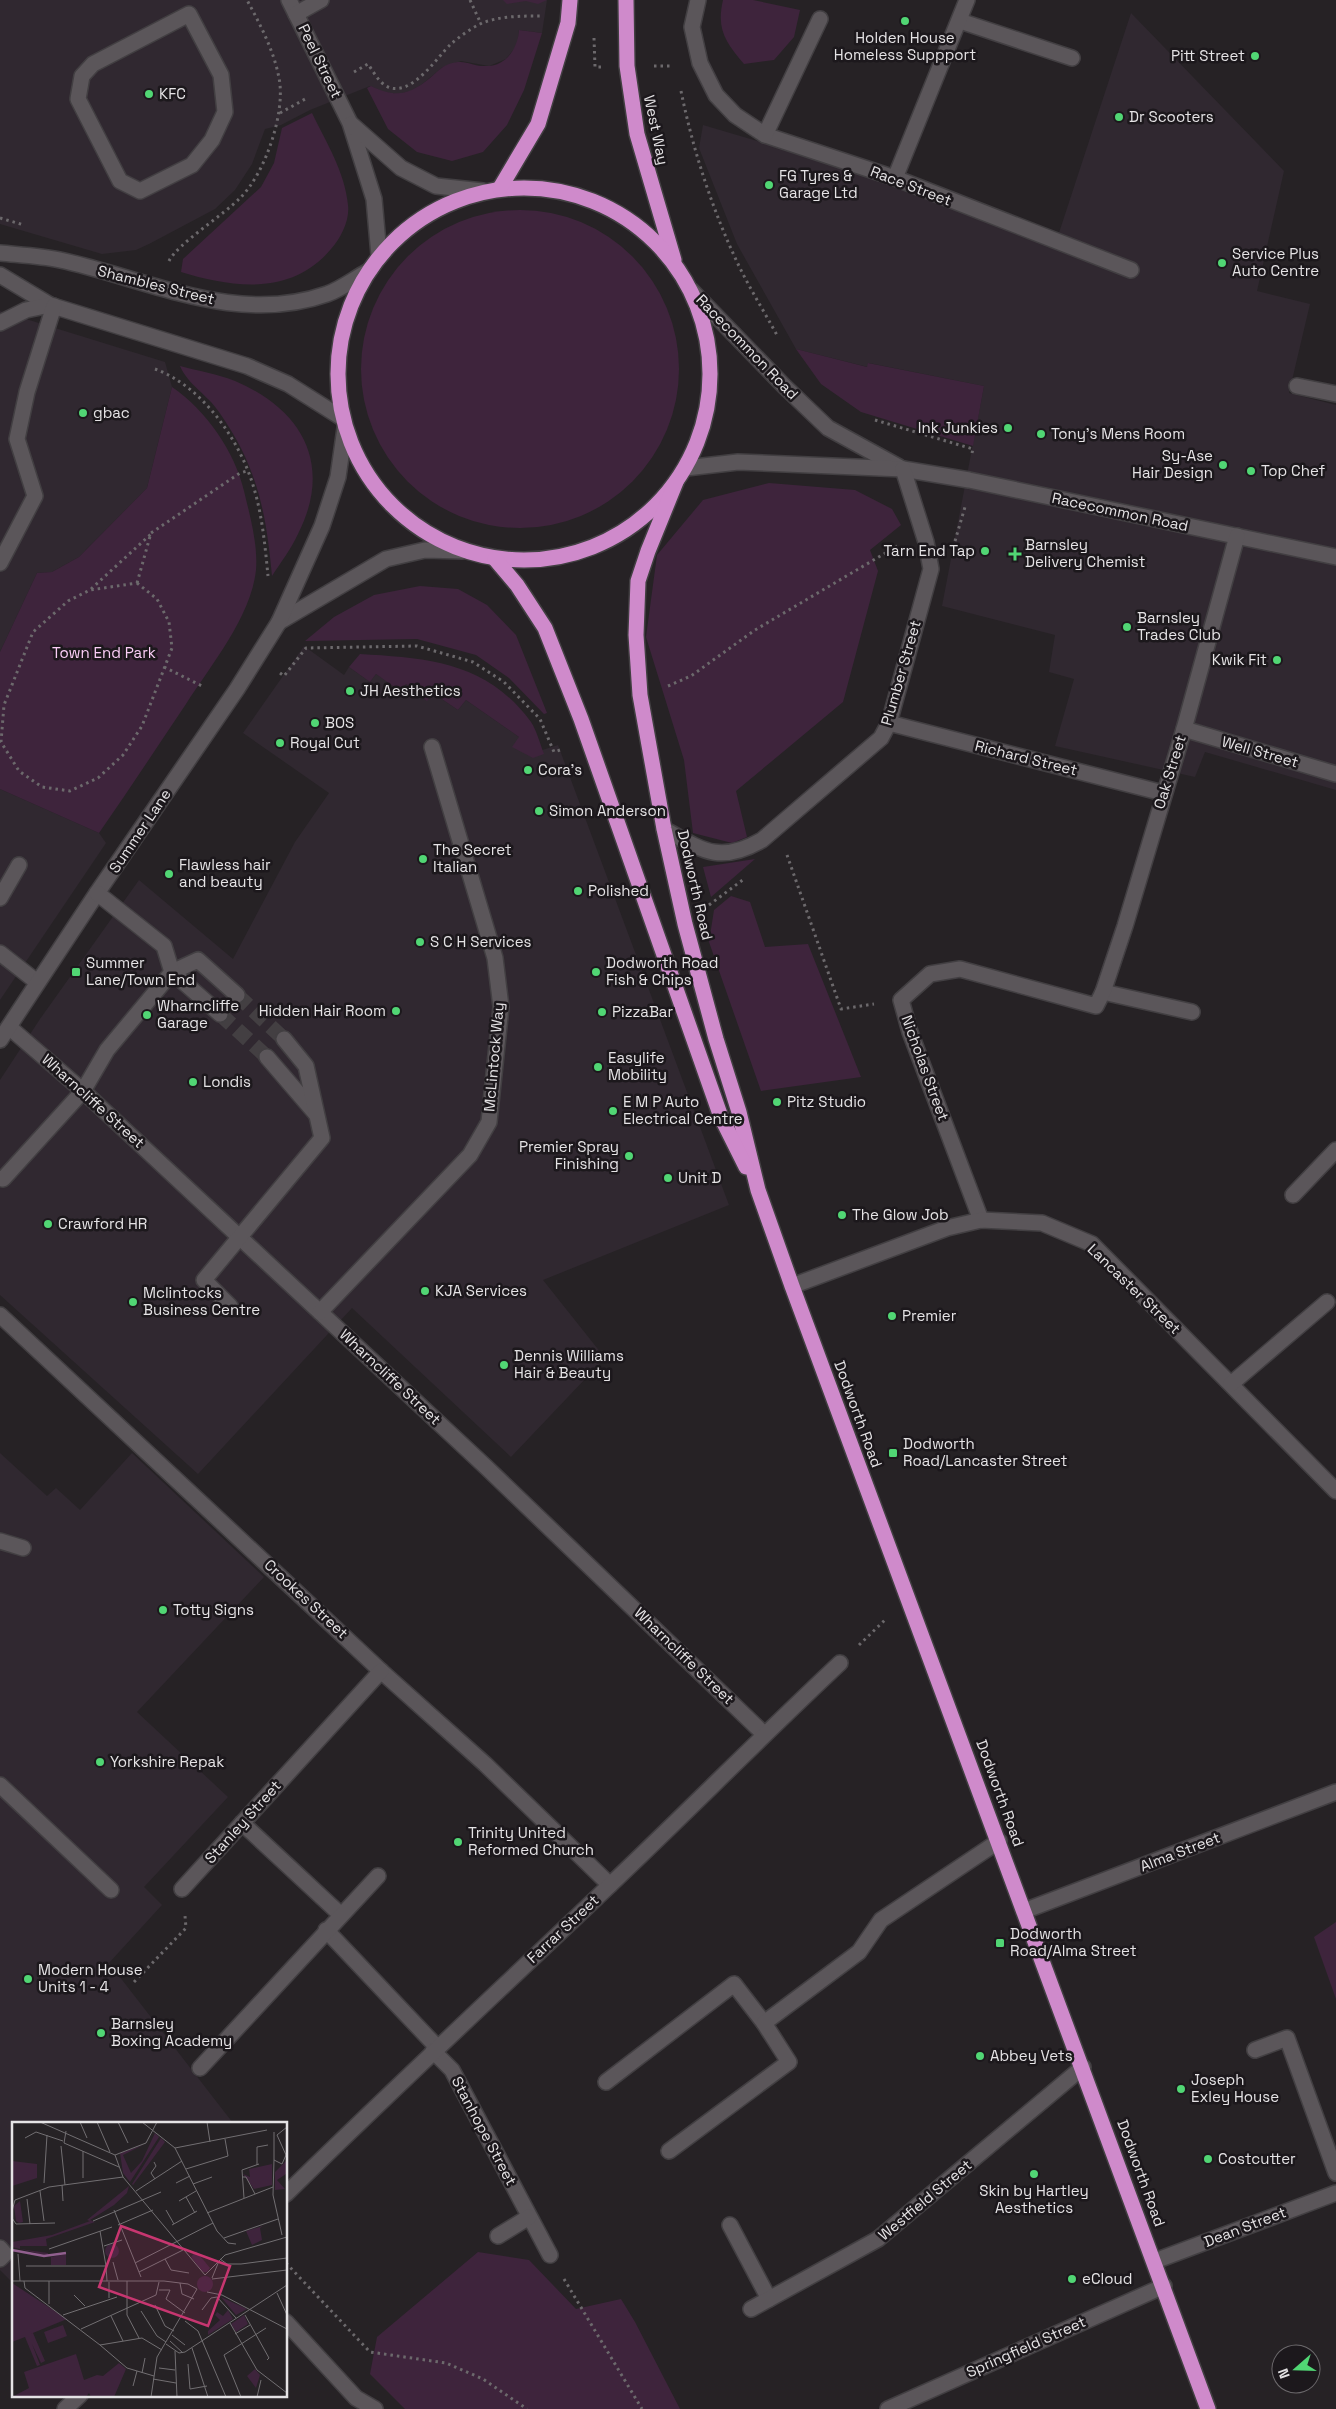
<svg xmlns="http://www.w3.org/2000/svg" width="1336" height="2409" font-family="'Space Grotesk',sans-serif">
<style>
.built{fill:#302830}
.green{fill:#3e243c}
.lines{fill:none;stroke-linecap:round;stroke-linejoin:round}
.minor-tunnel{stroke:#433f42;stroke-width:15;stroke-dasharray:15 8;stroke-linecap:butt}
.minor-casing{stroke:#423f42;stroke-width:18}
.highway-casing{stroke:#423f42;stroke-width:18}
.path{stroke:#6c696c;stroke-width:3;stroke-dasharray:2.5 4;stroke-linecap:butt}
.minor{stroke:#5b565a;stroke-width:15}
.highway{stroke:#cf8acb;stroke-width:15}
.poi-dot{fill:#51d674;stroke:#1c181c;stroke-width:2}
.labels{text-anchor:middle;stroke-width:5;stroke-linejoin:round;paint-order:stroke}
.poi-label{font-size:15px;fill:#e5e3e5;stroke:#1c181c;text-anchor:start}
.street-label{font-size:15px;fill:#e5e3e5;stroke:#1c181c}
.park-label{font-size:15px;fill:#fbcef7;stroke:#1c181c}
.inset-river{fill:none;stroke:#915f8e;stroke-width:2.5}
.inset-road{fill:none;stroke:#726f72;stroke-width:1}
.view{fill:#c73670;fill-opacity:0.15;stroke:#c73670;stroke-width:2.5}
.inset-edge{fill:none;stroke:#e5e3e5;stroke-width:2.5}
</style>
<rect width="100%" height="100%" fill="#262225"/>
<g class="built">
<polygon points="0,0 547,0 542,33 519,30 518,44 506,59 489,66 461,61 443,67 415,90 398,94 383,92 370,86 310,110 281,125 265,129 252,164 235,190 215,209 149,244 136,250 102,254 0,224"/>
<polygon points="1131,13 1284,171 1257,291 1310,304 1289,393 1336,405 1336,790 1205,752 1195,777 1055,746 1074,679 1049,672 1055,635 942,606 984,386 869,363 868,367 796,349 737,244 699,148 703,125 893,181 1056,242"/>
<polygon points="0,311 165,362 172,387 147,488 79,557 52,572 37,573 0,652"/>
<polygon points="304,646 344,675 349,667 370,682 376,674 400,690 405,684 433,693 458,710 466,700 519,737 527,755 558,745 729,1205 543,1280 605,1358 511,1457 352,1308 198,1474 0,1295 0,1080 40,1019 139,880 233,959 295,842 329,793 243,733"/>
<polygon points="0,789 99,833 106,843 0,1000"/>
<polygon points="0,1453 47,1496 56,1488 80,1510 132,1453 264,1577 137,1712 228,1797 144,1887 162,1905 109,1963 233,2123 14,2123 14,2284 0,2270"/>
</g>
<g class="green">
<polygon points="503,0 547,0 538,4 526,1 507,4"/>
<path d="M723,0H753L800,10L794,37L774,60L744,64C726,42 716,30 723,0Z"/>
<path d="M519,30L542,33L524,90L507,125L483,152L452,161L417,152L388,129L367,88L371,86C396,98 409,95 430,78C437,72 441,67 449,64C467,58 470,67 487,66C507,66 518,47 519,30Z"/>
<path d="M312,113C326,142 345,172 348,205C350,220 341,238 331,249C292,296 233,288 181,272L183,259L261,187L274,163L282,128Z"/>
<circle cx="520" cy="369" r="159"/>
<polygon points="796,349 867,367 868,363 984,386 973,446 861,412 821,384"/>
<path d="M180,366C198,371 218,374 235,381C303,410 333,465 298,534C291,549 281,562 272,576C266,511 257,466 219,412C208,395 188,385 180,366Z"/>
<path d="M172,387C206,410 235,452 244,491C250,516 258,544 256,570C251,617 211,665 186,704C157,747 129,790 99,833L0,789V652L37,573L52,572L79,557L147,488Z"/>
<polygon points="769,483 855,490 892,509 901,525 870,550 878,571 843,702 736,791 747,837 732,843 693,833 684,760 646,637 657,555 703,500"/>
<polygon points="420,586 458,589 487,605 516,635 547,713 544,714 509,678 476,655 417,639 305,641 334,617 374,595"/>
<path d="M360,654C428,658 487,662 531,722C537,731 540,744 544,754L533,758L512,747L519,737L466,700L458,710L433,693L427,701L406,684L400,691L376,674L370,682L349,667Z"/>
<polygon points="755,859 711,897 703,867"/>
<polygon points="731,896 750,902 765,947 808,944 861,1077 761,1091 709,942 714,910"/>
<polygon points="1336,1922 1336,1999 1314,1937"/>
<polygon points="478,2252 529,2260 576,2309 621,2299 635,2322 680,2409 405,2409 370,2374 377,2337"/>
</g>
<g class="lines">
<g class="minor-tunnel">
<polyline points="237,995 284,1039"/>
<polyline points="220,1014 267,1057"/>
</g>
<defs>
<g id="minor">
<polyline points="289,0 350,123 374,199 379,255"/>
<polyline points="698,0 692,27 700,63 716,95 735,115 765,135 895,178 1131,270"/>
<polygon points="189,14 221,75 225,112 212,140 192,165 140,191 120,181 78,99 82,76 93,64"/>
<polyline points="296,14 321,0"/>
<polyline points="960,21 1072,58"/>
<polyline points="351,124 401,168 436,186 483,191"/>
<polyline points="765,135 820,19"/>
<polyline points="895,178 967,0"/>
<path d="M0,253C20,255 41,256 60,260C148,279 236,326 327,294C341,289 354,279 367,272"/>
<polyline points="0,275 50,305 247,366 288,384 342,418"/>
<polyline points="691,290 784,386 828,428 899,467"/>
<polyline points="0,323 26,310 50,305"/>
<polyline points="1297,386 1336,394"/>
<polyline points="686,468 738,462 903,469 969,480 1336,557"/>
<polyline points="0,563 35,496 17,439 27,392 54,306"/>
<polyline points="279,622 386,559 425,550 463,551"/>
<polyline points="889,723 1163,793"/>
<polyline points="1184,729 1336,774"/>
<path d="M664,829C703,851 720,864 762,840L881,738L889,723L931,569L926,542L903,469"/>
<polyline points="0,898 19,865"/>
<polyline points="0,953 37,982"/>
<polyline points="1103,992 1192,1012"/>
<polyline points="220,1014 172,972 198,960 237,995"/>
<polyline points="9,1027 83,1091 486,1467 764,1734"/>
<polyline points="0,1040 97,893 237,689 279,622 322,526 338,477 345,428"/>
<polyline points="267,1057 316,1114"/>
<polyline points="3,1179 83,1091 107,1050 172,972 164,946 97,893"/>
<polyline points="1293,1195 1336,1150"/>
<polyline points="981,1220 910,1032 901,1000 930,974 960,969 1096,1006 1103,992 1125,926 1184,729 1237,536"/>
<polyline points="792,1286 947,1228 981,1220 1042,1223 1092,1244 1336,1491"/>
<polyline points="230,1306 204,1280 322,1138 306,1066 284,1039"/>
<polyline points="320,1312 470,1155 489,1122 501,1007 495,958 432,747"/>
<polyline points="0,1315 381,1671 485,1764 610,1885"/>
<polyline points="1231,1384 1327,1302"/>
<polyline points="0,1541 23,1548"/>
<polyline points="0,1785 111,1890"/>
<polyline points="242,1823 341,1915"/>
<polyline points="182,1889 381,1671"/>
<polyline points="1024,1911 1336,1792"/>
<polyline points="326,1930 437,2047"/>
<polyline points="1255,2050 1287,2038 1336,2173"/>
<polyline points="433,2051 452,2070 550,2255"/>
<polyline points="200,2068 378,1876"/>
<polyline points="606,2082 734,1984 764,2023"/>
<polyline points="669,2151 789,2062 764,2023 859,1952 881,1920 999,1841"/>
<path d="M286,2194C393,2089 502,1988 610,1885C687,1812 762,1736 840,1663"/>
<polyline points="730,2225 769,2299"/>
<polyline points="498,2236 529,2217"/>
<polyline points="0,2248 5,2254 0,2259"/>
<polyline points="1155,2261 1336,2193"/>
<polyline points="751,2309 878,2239 1083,2067"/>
<polyline points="286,2322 356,2398 375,2409"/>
<polyline points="65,2409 80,2395"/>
<polyline points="888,2409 1164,2286"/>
</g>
<g id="highway">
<polyline points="626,0 627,66 637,134 674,260"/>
<circle cx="524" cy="374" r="186"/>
<polyline points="500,188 538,124 568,23 570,0"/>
<polyline points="676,482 648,551 638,581 636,635 640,695 664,829 685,924 716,1039 739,1112 758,1190 792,1286 1208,2409"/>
<polyline points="495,559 517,585 545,628 581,719 721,1117 746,1167"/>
</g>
</defs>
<use href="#minor" class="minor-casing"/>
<use href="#highway" class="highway-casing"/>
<g class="path">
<polyline points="470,0 481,24"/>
<polyline points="594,38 595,67 601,67"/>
<polyline points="654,66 673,66"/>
<path d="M354,72L368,64C373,71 379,83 388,87C412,97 437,57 451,44C459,37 470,29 480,24C498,16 521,16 540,16"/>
<path d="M681,91C693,150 712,209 738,264C750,289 765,313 778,337"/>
<polyline points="280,113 307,98"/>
<polyline points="0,218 24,225"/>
<path d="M169,261C177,244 225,214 240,198C265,174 286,112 279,78C274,51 260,24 247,0"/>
<path d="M155,369C201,386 237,436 252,482C262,512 265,545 268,576"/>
<polyline points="875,420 973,449 972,453"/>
<polyline points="955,541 965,507"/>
<polygon points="137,583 157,599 169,622 172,648 142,726 123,755 98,778 70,791 42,787 19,771 1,742 4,705 33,632 68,601 90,590"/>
<polyline points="137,583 151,533 240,473 247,471"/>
<polyline points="91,589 151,534"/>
<polyline points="164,667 204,687"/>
<polyline points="280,673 284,676 306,648 417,646 473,662 504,682 540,719 554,752 563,749"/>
<polyline points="668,686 691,676 755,630 899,545"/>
<polyline points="787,855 841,1009 874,1004"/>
<polyline points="709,905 744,879"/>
<polyline points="859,1645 887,1618"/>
<polyline points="134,1982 186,1928 185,1916"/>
<polyline points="286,2263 370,2352 446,2363 483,2379 527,2409"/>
<polyline points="564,2279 642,2409"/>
</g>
<use href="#minor" class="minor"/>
<use href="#highway" class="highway"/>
</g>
<g class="poi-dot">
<circle cx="905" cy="21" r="5"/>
<circle cx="1255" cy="56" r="5"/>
<circle cx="149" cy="94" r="5"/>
<circle cx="1119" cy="117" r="5"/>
<circle cx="769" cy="185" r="5"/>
<circle cx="1222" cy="263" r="5"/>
<circle cx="83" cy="413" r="5"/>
<circle cx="1008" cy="428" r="5"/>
<circle cx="1041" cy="434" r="5"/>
<circle cx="1223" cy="465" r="5"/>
<circle cx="1251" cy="471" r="5"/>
<circle cx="985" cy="551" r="5"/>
<path d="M1012.5 546.5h5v5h5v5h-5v5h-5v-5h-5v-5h5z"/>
<circle cx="1127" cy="627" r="5"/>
<circle cx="1277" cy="660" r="5"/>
<circle cx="350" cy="691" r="5"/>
<circle cx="315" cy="723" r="5"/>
<circle cx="280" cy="743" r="5"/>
<circle cx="528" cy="770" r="5"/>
<circle cx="539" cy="811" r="5"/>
<circle cx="423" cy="859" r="5"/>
<circle cx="169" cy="874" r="5"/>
<circle cx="578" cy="891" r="5"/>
<circle cx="420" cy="942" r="5"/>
<rect x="71" y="967" width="10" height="10" rx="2.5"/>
<circle cx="596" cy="972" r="5"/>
<circle cx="396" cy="1011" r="5"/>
<circle cx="602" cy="1012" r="5"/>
<circle cx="147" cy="1015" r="5"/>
<circle cx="598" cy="1067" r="5"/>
<circle cx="193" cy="1082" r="5"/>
<circle cx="777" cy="1102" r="5"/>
<circle cx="613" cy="1111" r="5"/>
<circle cx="629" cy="1156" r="5"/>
<circle cx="668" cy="1178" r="5"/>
<circle cx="842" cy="1215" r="5"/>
<circle cx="48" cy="1224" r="5"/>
<circle cx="425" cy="1291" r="5"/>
<circle cx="133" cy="1302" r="5"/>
<circle cx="892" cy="1316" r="5"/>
<circle cx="504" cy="1365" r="5"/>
<rect x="888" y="1448" width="10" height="10" rx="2.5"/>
<circle cx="163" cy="1610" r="5"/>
<circle cx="100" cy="1762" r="5"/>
<circle cx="458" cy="1842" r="5"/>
<rect x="995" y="1938" width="10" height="10" rx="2.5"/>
<circle cx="28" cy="1979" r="5"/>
<circle cx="101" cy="2033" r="5"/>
<circle cx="980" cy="2056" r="5"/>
<circle cx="1181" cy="2089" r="5"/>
<circle cx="1208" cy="2159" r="5"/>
<circle cx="1034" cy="2174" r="5"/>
<circle cx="1072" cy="2279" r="5"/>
</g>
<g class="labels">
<g class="poi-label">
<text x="905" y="43" text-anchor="middle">Holden House<tspan x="905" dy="17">Homeless Suppport</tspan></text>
<text x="1245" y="61" text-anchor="end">Pitt Street</text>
<text x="159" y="99">KFC</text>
<text x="1129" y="122">Dr Scooters</text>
<text x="779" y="181">FG Tyres &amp;<tspan x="779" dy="17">Garage Ltd</tspan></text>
<text x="1232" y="259">Service Plus<tspan x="1232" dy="17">Auto Centre</tspan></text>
<text x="93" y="418">gbac</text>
<text x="998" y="433" text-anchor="end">Ink Junkies</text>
<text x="1051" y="439">Tony's Mens Room</text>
<text x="1213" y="461" text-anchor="end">Sy-Ase<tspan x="1213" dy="17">Hair Design</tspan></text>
<text x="1261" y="476">Top Chef</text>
<text x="1025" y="550">Barnsley<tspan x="1025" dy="17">Delivery Chemist</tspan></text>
<text x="975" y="556" text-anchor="end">Tarn End Tap</text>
<text x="1137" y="623">Barnsley<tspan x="1137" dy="17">Trades Club</tspan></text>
<text x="1267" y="665" text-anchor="end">Kwik Fit</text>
<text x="360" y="696">JH Aesthetics</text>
<text x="325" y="728">BOS</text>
<text x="290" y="748">Royal Cut</text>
<text x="538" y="775">Cora's</text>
<text x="549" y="816">Simon Anderson</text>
<text x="433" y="855">The Secret<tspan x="433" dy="17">Italian</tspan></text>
<text x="179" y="870">Flawless hair<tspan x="179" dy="17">and beauty</tspan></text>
<text x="588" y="896">Polished</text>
<text x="430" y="947">S C H Services</text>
<text x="86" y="968">Summer<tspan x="86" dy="17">Lane/Town End</tspan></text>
<text x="606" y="968">Dodworth Road<tspan x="606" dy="17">Fish &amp; Chips</tspan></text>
<text x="157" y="1011">Wharncliffe<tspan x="157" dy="17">Garage</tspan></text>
<text x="386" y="1016" text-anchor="end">Hidden Hair Room</text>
<text x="612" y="1017">PizzaBar</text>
<text x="608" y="1063">Easylife<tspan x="608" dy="17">Mobility</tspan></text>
<text x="203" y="1087">Londis</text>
<text x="623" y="1107">E M P Auto<tspan x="623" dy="17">Electrical Centre</tspan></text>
<text x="787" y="1107">Pitz Studio</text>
<text x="619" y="1152" text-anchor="end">Premier Spray<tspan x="619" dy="17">Finishing</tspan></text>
<text x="678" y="1183">Unit D</text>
<text x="852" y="1220">The Glow Job</text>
<text x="58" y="1229">Crawford HR</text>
<text x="435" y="1296">KJA Services</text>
<text x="143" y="1298">Mclintocks<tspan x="143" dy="17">Business Centre</tspan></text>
<text x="902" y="1321">Premier</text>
<text x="514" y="1361">Dennis Williams<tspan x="514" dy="17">Hair &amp; Beauty</tspan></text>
<text x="903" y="1449">Dodworth<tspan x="903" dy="17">Road/Lancaster Street</tspan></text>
<text x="173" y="1615">Totty Signs</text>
<text x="110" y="1767">Yorkshire Repak</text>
<text x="468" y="1838">Trinity United<tspan x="468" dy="17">Reformed Church</tspan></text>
<text x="1010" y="1939">Dodworth<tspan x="1010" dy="17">Road/Alma Street</tspan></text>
<text x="38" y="1975">Modern House<tspan x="38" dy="17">Units 1 - 4</tspan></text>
<text x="111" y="2029">Barnsley<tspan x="111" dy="17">Boxing Academy</tspan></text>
<text x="990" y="2061">Abbey Vets</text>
<text x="1191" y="2085">Joseph<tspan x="1191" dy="17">Exley House</tspan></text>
<text x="1218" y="2164">Costcutter</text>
<text x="1034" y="2196" text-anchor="middle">Skin by Hartley<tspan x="1034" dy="17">Aesthetics</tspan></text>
<text x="1082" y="2284">eCloud</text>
</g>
<g class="street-label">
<text transform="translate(320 61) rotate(64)" y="5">Peel Street</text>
<text transform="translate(656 130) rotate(78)" y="5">West Way</text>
<text transform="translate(911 186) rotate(21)" y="5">Race Street</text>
<text transform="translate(156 285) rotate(14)" y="5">Shambles Street</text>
<text transform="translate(747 347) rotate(46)" y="5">Racecommon Road</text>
<text transform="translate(1120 512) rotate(12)" y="5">Racecommon Road</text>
<text transform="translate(901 673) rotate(-74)" y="5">Plumber Street</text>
<text transform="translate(1260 752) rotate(16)" y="5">Well Street</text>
<text transform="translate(1026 758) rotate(14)" y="5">Richard Street</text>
<text transform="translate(1170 772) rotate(-73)" y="5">Oak Street</text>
<text transform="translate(140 831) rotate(-56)" y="5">Summer Lane</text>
<text transform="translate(695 885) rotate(77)" y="5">Dodworth Road</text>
<text transform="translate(494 1057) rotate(-85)" y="5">McLintock Way</text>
<text transform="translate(925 1068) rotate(70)" y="5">Nicholas Street</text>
<text transform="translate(93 1101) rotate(42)" y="5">Wharncliffe Street</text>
<text transform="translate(1134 1289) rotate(44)" y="5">Lancaster Street</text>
<text transform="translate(390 1377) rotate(43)" y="5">Wharncliffe Street</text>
<text transform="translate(858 1414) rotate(70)" y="5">Dodworth Road</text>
<text transform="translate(306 1599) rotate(43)" y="5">Crookes Street</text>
<text transform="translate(684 1656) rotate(44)" y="5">Wharncliffe Street</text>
<text transform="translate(1000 1793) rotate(70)" y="5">Dodworth Road</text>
<text transform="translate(243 1822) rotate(-48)" y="5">Stanley Street</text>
<text transform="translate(1180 1852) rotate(-21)" y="5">Alma Street</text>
<text transform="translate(563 1929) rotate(-43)" y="5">Farrar Street</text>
<text transform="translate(484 2131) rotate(62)" y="5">Stanhope Street</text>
<text transform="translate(1141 2173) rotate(70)" y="5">Dodworth Road</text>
<text transform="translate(925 2200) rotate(-40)" y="5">Westfield Street</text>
<text transform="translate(1245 2227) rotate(-21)" y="5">Dean Street</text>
<text transform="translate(1026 2347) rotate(-24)" y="5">Springfield Street</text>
</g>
<g class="park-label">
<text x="104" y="658">Town End Park</text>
</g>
</g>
<g transform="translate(12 2122)">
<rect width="275" height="275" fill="#262225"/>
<path d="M143,11L147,15L118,60L111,51L108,31L131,23L111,33L119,51L130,39ZM149,16L153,20L121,63L120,62ZM275,38L274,52L265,58L273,67L263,68V50ZM0,39L25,42V56L0,64ZM260,42V63L242,67L231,52L238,55L237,47ZM117,64L115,71L102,83L78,98L83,100L34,117L35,124H8V127L36,131V134L0,125V120L40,113L78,99L75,98ZM8,79L11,100L7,101L4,99L2,84ZM251,104L248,106L250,118L240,123L234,109ZM93 129a7 7 0 1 1 14 0a7 7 0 1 1-14 0ZM184,129L198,146L195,150H191L179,135ZM54,132V143H39V135ZM185 162a8 8 0 1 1 16 0a8 8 0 1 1-16 0ZM0,161L55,197L16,213L21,211L33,239L29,241L20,222L28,243L25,244L13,215L0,220ZM209,175L235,187L224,193ZM216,188L221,197L196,213V209L208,198L203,193L205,190L211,194ZM232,193L236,202L224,210L219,202ZM51,203L55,214L36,221L32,210ZM64,232L72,258L85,253L91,254L107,241L114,247L102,275H79L77,271L74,275H0L17,266L12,250ZM243,247L248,253L244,266L235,254Z" fill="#3e243c"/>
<path class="inset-river" d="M0,128L32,134L54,131"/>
<path class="inset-road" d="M28,0L103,33L111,55L193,153M68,0L75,16M85,0L98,30M106,0L116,21M130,0L163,26L205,109L216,121L224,122M195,0L198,20M54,9L52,21L107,45M262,10V38L270,42L274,33L265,13L275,5M13,16L24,10L51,19M49,24L53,63M163,26L255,8M71,29V56M103,33L134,21L145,0M262,38L261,73L270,113M142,40L144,44L139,51L143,57M245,43V25L256,23M174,47L216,34L213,17M230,55H234L243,72M32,61L35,13M164,61L178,54M181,62L200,55M50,63L51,79M28,69L32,99M124,69L170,39M174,75L183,91M232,76L230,48L247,42M15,77L18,102M167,79L184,69M102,88L129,155M154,88L162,102M0,89L3,78L37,65L111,55M195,91L261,65M0,96L4,102L43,101M81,99L149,70M106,103L141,88M160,103L185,89M88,109L94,144M212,116L266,97M92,124L110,118M37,127L100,105M6,132L8,159M153,137L159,148L177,151M208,137L215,142H229L275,136M101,140L106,158M123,141L201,101M14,144H94L95,159M127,150L171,128M193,153L213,133L275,115M200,156L207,139M200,157L275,148M0,159H152L176,162L185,167M12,159L13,166L88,223L130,216L150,228M37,159V182M115,159V193L127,216M97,160V176M168,161L170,172L182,177M147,168H158L154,177L173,191M195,170L210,173L275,207M265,171L275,193M62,173L73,184M143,183L153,204L162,209M190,188L199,176L205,175L224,196M129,189L145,214L154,220M51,193L105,175M233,193L257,236L255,238M99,194L111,219M173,199L186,209L214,275M218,201L245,248L275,271M69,207L144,173L147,160M223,212L238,203M160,213L173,223M158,219L171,231M154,222L167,231L173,230L275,163M88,223L115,246L142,254M180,226L196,275M163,229L165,275M176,242L178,267L195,264M147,246L163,248M130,251L133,236M141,257L164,261M121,264L125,249M139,275L145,235L185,167M229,275L212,233L254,206M245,275L249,258"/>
<path class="view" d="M109,104L218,144L196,204L87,165Z"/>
<rect width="275" height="275" class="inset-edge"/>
</g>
<g transform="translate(1296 2369) rotate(250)"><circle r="24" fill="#1c181c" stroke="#6c696c"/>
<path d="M0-4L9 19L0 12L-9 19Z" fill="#51d674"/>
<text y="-8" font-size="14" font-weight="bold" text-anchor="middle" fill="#e5e3e5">N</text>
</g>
</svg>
